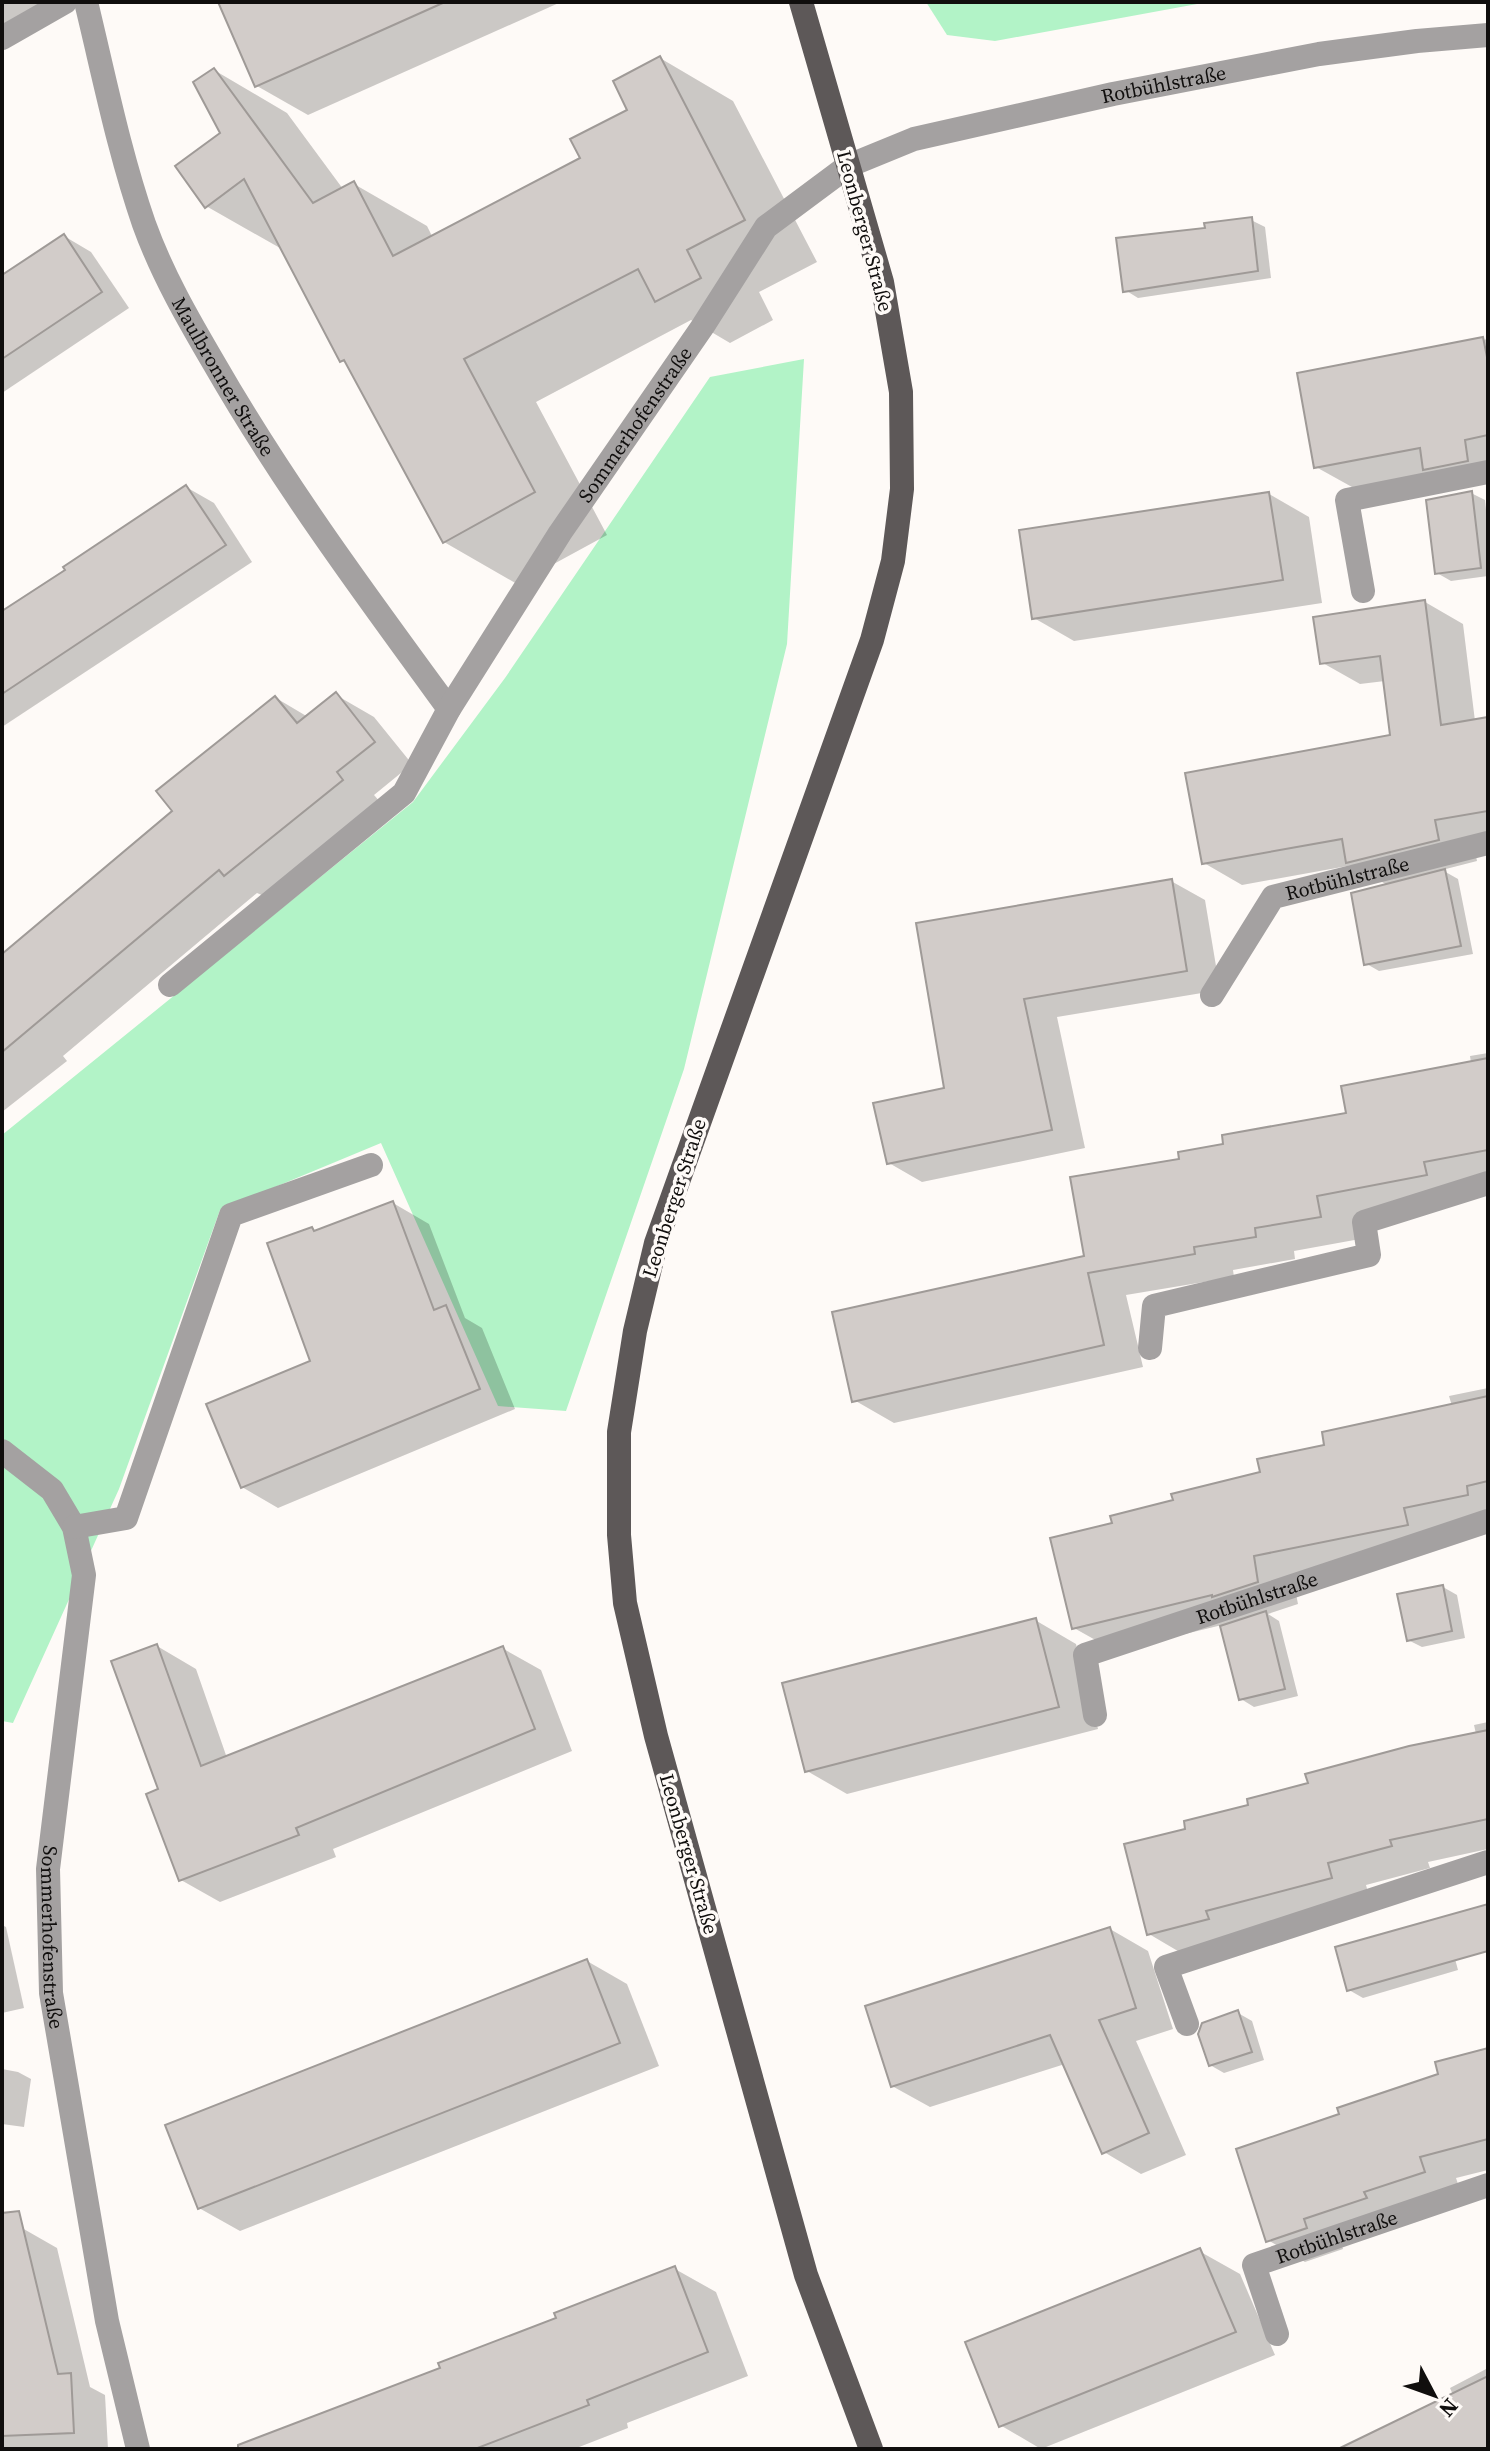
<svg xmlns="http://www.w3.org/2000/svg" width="1490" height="2451" font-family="'Source Serif 4',serif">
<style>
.green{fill:#b2f3c7}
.shadow{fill:#0003}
.building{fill:#d2ccc9;stroke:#9f9a97;stroke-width:2}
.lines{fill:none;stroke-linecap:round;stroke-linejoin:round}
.minor{stroke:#a4a1a1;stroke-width:24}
.major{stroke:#5d5858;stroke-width:24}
.labels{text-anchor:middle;stroke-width:7;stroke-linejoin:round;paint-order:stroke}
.street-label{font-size:20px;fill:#100e0d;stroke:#fefaf7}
</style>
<rect width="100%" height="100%" fill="#fefaf7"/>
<g class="green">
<polygon points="926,2 1208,2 995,41 947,35"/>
<polygon points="804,359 787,644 684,1069 566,1411 498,1406 381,1143 220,1210 119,1489 13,1723 2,1721 2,1135 413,802 505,678 710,377"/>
</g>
<g class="shadow">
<polygon points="2,2 40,2 47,13 2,39"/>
<polygon points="225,2 561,2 308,115 257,86"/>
<polygon points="660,58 733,101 817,262 759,292 773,320 730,343 691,320 536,402 607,535 517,584 444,542 348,364 342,361 282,247 280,248 206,206 222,134 214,70 287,113 343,189 354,184 427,226 433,238 582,159 630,111"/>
<polygon points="1251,220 1265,227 1271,278 1138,298 1125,290"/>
<polygon points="64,236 91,252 129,308 2,393 2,277"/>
<polygon points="1488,339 1488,484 1352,487 1316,467 1299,375"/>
<polygon points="186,487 214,503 252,562 2,727 2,613"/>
<polygon points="1471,493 1485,500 1488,528 1488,576 1451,581 1437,573"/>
<polygon points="1269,494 1309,517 1322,603 1074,641 1034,618"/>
<polygon points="1425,602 1463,624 1475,721 1488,718 1488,839 1473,842 1477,861 1442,870 1458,879 1473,954 1379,971 1365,963 1389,886 1353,865 1242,885 1204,863 1392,736 1385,681 1360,684 1321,662"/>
<polygon points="336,695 374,717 412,764 374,795 381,803 264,896 257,893 63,1056 67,1061 2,1112 2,957 175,812 276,698 308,717"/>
<polygon points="1171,881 1205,900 1220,990 1057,1017 1085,1148 922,1182 889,1163 946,1089 919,924"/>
<polygon points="1488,1053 1488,1179 1356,1218 1360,1239 1294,1251 1295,1259 1233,1270 1234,1277 1126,1295 1143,1367 894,1423 854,1400 1086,1257 1181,1160 1226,1146 1348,1115 1471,1063 1470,1056"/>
<polygon points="393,1203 429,1224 465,1318 482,1328 515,1409 278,1508 242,1487 313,1362 312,1229 317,1232"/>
<polygon points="1488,1388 1488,1522 1444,1531 1447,1547 1293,1579 1298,1604 1268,1614 1279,1621 1298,1696 1254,1707 1241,1699 1222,1625 1115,1651 1074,1628 1114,1524 1262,1473 1327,1446 1452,1406 1449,1396"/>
<polygon points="1443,1587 1457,1595 1465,1638 1422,1647 1408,1640"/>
<polygon points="1035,1620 1076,1644 1098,1729 847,1794 807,1771"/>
<polygon points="157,1646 196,1669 227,1758 502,1648 541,1670 572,1751 333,1849 336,1857 220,1902 181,1880 160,1790"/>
<polygon points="1488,1722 1488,1849 1428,1862 1430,1868 1366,1885 1370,1900 1188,1957 1149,1934 1188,1830 1251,1806 1476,1734 1474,1725"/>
<polygon points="2,1925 6,1927 24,2008 2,2013"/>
<polygon points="1110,1929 1148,1951 1173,2029 1136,2041 1186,2155 1141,2174 1104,2152 1065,2064 930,2107 892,2086"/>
<polygon points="1447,1929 1458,1970 1363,1998 1349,1990"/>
<polygon points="587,1961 627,1984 659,2066 240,2231 199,2208"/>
<polygon points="1238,2013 1252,2021 1264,2060 1224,2073 1210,2065"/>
<polygon points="1488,2050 1488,2170 1456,2178 1461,2193 1340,2240 1343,2249 1305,2262 1268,2240 1341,2115 1440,2075"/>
<polygon points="2,2069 18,2072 31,2079 24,2127 2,2124"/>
<polygon points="22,2228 57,2248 90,2387 105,2395 108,2449 2,2449 2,2233"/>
<polygon points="1199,2251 1240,2274 1275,2355 1041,2449 1000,2425"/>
<polygon points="675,2269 716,2292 748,2376 627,2423 628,2428 574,2449 264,2449"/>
<polygon points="1488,2368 1488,2449 1364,2449 1453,2395 1450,2388"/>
</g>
<g class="building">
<polygon points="218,2 445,2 255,87"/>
<polygon points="660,56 745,220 687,250 701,278 655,302 638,269 464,359 535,492 443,543 344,360 340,362 244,179 205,208 175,166 220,133 193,82 214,68 313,203 354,181 393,256 580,158 570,139 627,110 613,81"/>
<polygon points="1252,217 1258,271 1123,292 1116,238 1205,228 1204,223"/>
<polygon points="64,234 102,292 2,359 2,275"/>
<polygon points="1483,337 1488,362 1488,435 1465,440 1468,461 1423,470 1420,448 1314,468 1297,373"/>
<polygon points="186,485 226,545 2,694 2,611 65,570 63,567"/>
<polygon points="1472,491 1481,568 1435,574 1426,500"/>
<polygon points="1269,492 1283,580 1032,619 1019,530"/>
<polygon points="1425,600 1441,725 1488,717 1488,811 1435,820 1439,840 1346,863 1342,839 1202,864 1185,773 1390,735 1380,656 1320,664 1313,617"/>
<polygon points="336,692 375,742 337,772 343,780 224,876 219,870 2,1052 2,954 172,811 156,791 275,696 297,723"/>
<polygon points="1445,869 1461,946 1364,965 1351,893"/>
<polygon points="1172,879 1187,971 1024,999 1052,1130 887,1164 873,1103 944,1088 916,923"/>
<polygon points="1488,1058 1488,1150 1424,1162 1427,1175 1317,1196 1321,1217 1255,1228 1256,1237 1194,1247 1195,1254 1088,1273 1104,1345 852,1402 832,1312 1084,1256 1070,1177 1179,1159 1178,1152 1223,1144 1222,1135 1346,1113 1341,1086"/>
<polygon points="393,1201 434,1310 446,1305 480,1389 241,1488 206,1404 310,1361 267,1243 312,1227 314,1231"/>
<polygon points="1488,1396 1488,1481 1467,1486 1468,1495 1404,1508 1408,1525 1254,1556 1258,1582 1212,1597 1212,1595 1072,1629 1050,1538 1112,1523 1110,1516 1173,1500 1171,1494 1260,1472 1257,1459 1324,1445 1322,1432"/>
<polygon points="1443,1585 1452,1631 1407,1641 1397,1594"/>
<polygon points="1266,1611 1285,1689 1239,1700 1220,1626"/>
<polygon points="1036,1618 1059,1707 805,1772 782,1683"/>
<polygon points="157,1644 201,1766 503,1646 535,1729 296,1828 299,1835 179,1881 146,1794 158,1789 111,1661"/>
<polygon points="1488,1730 1488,1819 1390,1840 1392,1846 1328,1863 1332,1878 1206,1911 1209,1919 1147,1935 1124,1844 1185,1829 1184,1821 1248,1805 1247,1799 1308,1783 1305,1774 1409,1746"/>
<polygon points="1488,1904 1488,1951 1347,1991 1335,1947"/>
<polygon points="1110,1927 1136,2008 1099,2020 1149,2133 1102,2154 1050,2035 891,2087 865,2006"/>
<polygon points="587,1959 620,2043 198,2209 165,2125"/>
<polygon points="1238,2010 1252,2052 1209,2066 1198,2034 1202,2023"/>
<polygon points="1488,2048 1488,2139 1420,2157 1425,2172 1364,2192 1367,2198 1304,2219 1307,2228 1266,2242 1236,2149 1339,2114 1337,2108 1438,2074 1435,2062"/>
<polygon points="19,2211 58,2374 71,2373 74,2433 2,2436 2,2213"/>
<polygon points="1200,2248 1236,2332 999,2427 965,2342"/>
<polygon points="675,2266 708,2352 587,2400 589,2405 475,2449 238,2449 238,2445 440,2368 438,2363 556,2318 554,2313"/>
<polygon points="1488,2376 1488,2449 1338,2449"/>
</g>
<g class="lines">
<g class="minor">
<path id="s1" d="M86,2C104,76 119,152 144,224C162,274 188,319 215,365C284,485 367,597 449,709"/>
<polyline points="2,38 65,2"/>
<polyline points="1363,591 1347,500 1488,472"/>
<path id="s2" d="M170,985L404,793L449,709L560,533L703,326L766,227L848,166L914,139L1113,94L1319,54L1417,41L1488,35"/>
<path id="s3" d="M1212,995L1273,897L1488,843"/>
<polyline points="1150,1348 1154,1306 1369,1255 1364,1222 1488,1183"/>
<path id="s4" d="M2,1451L52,1490L74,1527L84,1575L48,1869L51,1993L107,2321L138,2449"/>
<polyline points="74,1527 126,1518 231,1215 371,1165"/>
<path id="s5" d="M1095,1715L1085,1655L1488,1521"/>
<polyline points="1187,2024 1166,1967 1488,1862"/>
<path id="s6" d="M1277,2334L1254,2265L1488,2185"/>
</g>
<polyline class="major" points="801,2 882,282 901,392 902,489 893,561 872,640 656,1243 635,1331 619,1432 619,1535 625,1603 656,1736 806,2275 871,2449"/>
</g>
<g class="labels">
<g class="street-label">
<text dy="7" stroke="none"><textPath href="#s2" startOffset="1404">Rotbühlstraße</textPath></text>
<text transform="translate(865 231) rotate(75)" y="7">Leonberger Straße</text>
<text dy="7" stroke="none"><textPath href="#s1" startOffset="402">Maulbronner Straße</textPath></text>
<text dy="7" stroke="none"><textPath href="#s2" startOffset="738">Sommerhofenstraße</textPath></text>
<text dy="7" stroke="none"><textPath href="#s3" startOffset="192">Rotbühlstraße</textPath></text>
<text transform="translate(674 1198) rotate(-72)" y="7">Leonberger Straße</text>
<text dy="7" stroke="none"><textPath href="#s5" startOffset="242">Rotbühlstraße</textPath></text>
<text transform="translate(689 1854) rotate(74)" y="7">Leonberger Straße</text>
<text dy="7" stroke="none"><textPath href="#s4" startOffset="520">Sommerhofenstraße</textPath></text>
<text dy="7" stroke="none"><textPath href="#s6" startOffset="160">Rotbühlstraße</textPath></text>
</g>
</g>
<rect width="1490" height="2451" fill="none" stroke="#100e0d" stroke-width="8"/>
<g transform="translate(1434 2395) rotate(131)" stroke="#fefaf7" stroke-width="6" paint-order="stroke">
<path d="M0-6L14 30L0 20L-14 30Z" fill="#100e0d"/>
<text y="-12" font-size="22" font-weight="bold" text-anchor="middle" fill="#100e0d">N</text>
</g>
</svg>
